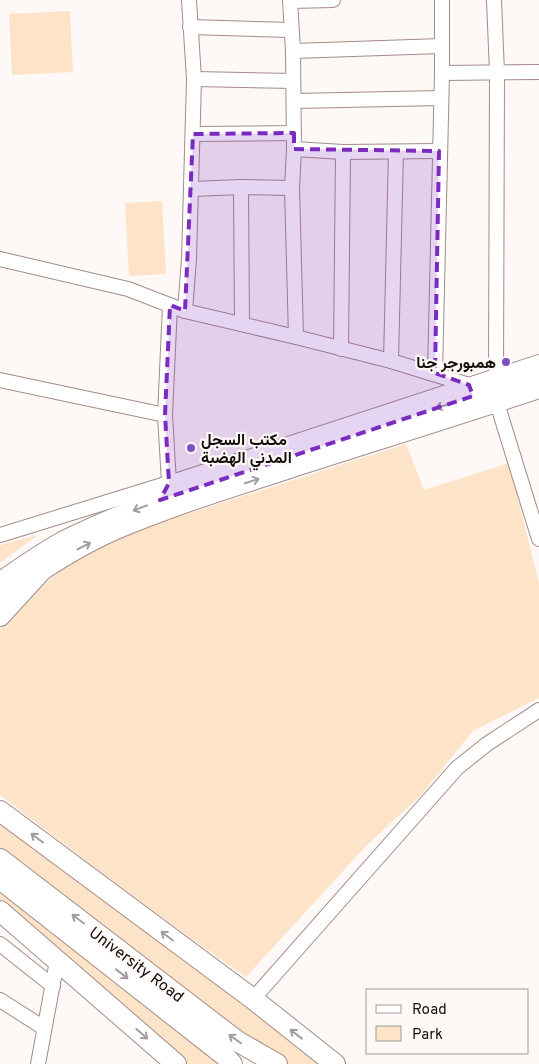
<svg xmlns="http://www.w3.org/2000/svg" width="539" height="1064" font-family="Overpass,Vazirmatn,sans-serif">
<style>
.green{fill:#fde4c9}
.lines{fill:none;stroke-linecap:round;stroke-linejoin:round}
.minor-casing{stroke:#a38c86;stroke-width:16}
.major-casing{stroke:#a38c86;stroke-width:20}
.highway-casing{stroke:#a38c86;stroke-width:22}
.minor{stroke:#fff;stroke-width:14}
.major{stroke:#fff;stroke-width:18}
.highway{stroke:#fff;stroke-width:20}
.oneway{stroke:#a19e9d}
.marked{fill:#7b2cbf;fill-opacity:0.2;stroke:#7b2cbf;stroke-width:4;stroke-dasharray:10 6;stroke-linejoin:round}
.poi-dot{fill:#7f4dc5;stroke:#fef8f7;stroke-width:2}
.labels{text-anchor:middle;stroke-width:4.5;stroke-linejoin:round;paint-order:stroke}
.poi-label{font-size:16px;font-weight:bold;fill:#140c0a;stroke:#fef8f7;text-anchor:end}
.street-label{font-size:16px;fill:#140c0a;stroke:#fef8f7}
</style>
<rect width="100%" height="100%" fill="#fef8f7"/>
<g class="green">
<polygon points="70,11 73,72 12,75 9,14"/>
<polygon points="162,201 166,274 129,276 125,203"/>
<path d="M406,444L424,490L509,463L539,583V698L473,731L421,795L366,846L246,977C162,919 81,857 0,795V630L24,603L61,569L87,552L156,524Z"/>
<polygon points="38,535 0,563 0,545"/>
<polygon points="0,820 328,1064 290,1064 234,1033 93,919 0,849"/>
<polygon points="0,887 225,1064 187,1064 0,902"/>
</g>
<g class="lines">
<defs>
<g id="minor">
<polyline points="290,0 293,51 294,149 292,188 296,337"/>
<polyline points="494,0 497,73 496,375"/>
<polyline points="290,1 333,0"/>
<polyline points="190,27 291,30"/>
<polyline points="293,51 442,46"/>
<polyline points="442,73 539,72"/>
<polyline points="194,79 293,81"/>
<polyline points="294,101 441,98"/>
<polyline points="193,134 294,133"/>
<polyline points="294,149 343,152 439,151"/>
<polyline points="241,187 242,324"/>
<polyline points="192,189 241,187 292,188"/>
<polyline points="0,259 128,289 185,311 296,337 391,361 469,385"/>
<polyline points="185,311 189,259 194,79 189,0"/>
<polyline points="341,349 343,152"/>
<polyline points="391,361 396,152"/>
<polyline points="435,373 442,73 442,0"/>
<polyline points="0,380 165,415"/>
<polyline points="497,403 539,539"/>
<polyline points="166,490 169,483 165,415 170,305"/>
<polyline points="0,535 169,483 539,362"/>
<polyline points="0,944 53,986"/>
<polyline points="253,999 457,768 487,744 539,710"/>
<polyline points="0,1000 44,1028"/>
<polyline points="38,1064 57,961"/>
</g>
<g id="major">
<path d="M0,581C21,567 42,552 64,540C133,506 207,482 280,458C366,430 453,403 539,374"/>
<path d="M0,600C37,573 75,548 116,530C177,504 242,485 305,464C383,439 461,415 539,389"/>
</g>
<g id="highway">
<polyline points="0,616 42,570"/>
<polyline points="0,811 253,999 335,1064"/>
<polyline points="0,859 237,1041 277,1064"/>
<polyline points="0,879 225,1056 232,1064"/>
<polyline points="0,911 176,1064"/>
</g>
</defs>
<use href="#minor" class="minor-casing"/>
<use href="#major" class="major-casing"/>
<use href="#highway" class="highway-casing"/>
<use href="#minor" class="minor"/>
<use href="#major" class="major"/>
<use href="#highway" class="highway"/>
</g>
<defs><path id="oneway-shaft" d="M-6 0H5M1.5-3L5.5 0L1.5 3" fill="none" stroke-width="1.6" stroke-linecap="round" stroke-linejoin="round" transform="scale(1.25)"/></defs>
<g class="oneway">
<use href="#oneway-shaft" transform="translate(443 406) rotate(164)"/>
<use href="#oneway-shaft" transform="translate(252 481) rotate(-18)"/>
<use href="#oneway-shaft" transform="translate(140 508) rotate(159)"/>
<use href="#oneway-shaft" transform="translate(84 546) rotate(-27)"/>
<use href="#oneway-shaft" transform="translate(37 838) rotate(-143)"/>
<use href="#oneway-shaft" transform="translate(78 919) rotate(-143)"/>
<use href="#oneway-shaft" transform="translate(167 936) rotate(-143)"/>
<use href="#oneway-shaft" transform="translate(122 974) rotate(38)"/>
<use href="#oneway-shaft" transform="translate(142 1034) rotate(41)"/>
<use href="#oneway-shaft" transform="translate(296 1034) rotate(-142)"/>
<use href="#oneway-shaft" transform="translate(235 1039) rotate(-145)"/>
</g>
<path class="marked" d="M294,133V149L439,151L435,373L469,385L473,396L160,500L169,483L165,415L170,305L185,311L193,134Z"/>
<g class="poi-dot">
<circle cx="506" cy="362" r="5"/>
<circle cx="191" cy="448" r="5"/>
</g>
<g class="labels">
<g class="poi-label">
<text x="496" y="368">همبورجر جنا</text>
<text x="201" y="445" text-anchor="start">مكتب السجل<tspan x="201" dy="18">المدني الهضبة</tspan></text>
</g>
<g class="street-label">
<text transform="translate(137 964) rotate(37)" y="6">University Road</text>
</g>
</g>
<rect x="366" y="989" width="162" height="65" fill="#fef8f7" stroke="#a09a98"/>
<rect x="376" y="1005" width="25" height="8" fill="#ffffff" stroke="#a09a98"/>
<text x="412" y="1014" font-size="15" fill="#140c0a">Road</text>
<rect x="376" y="1026" width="25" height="15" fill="#fde4c9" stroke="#a09a98"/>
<text x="412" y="1039" font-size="15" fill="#140c0a">Park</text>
</svg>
